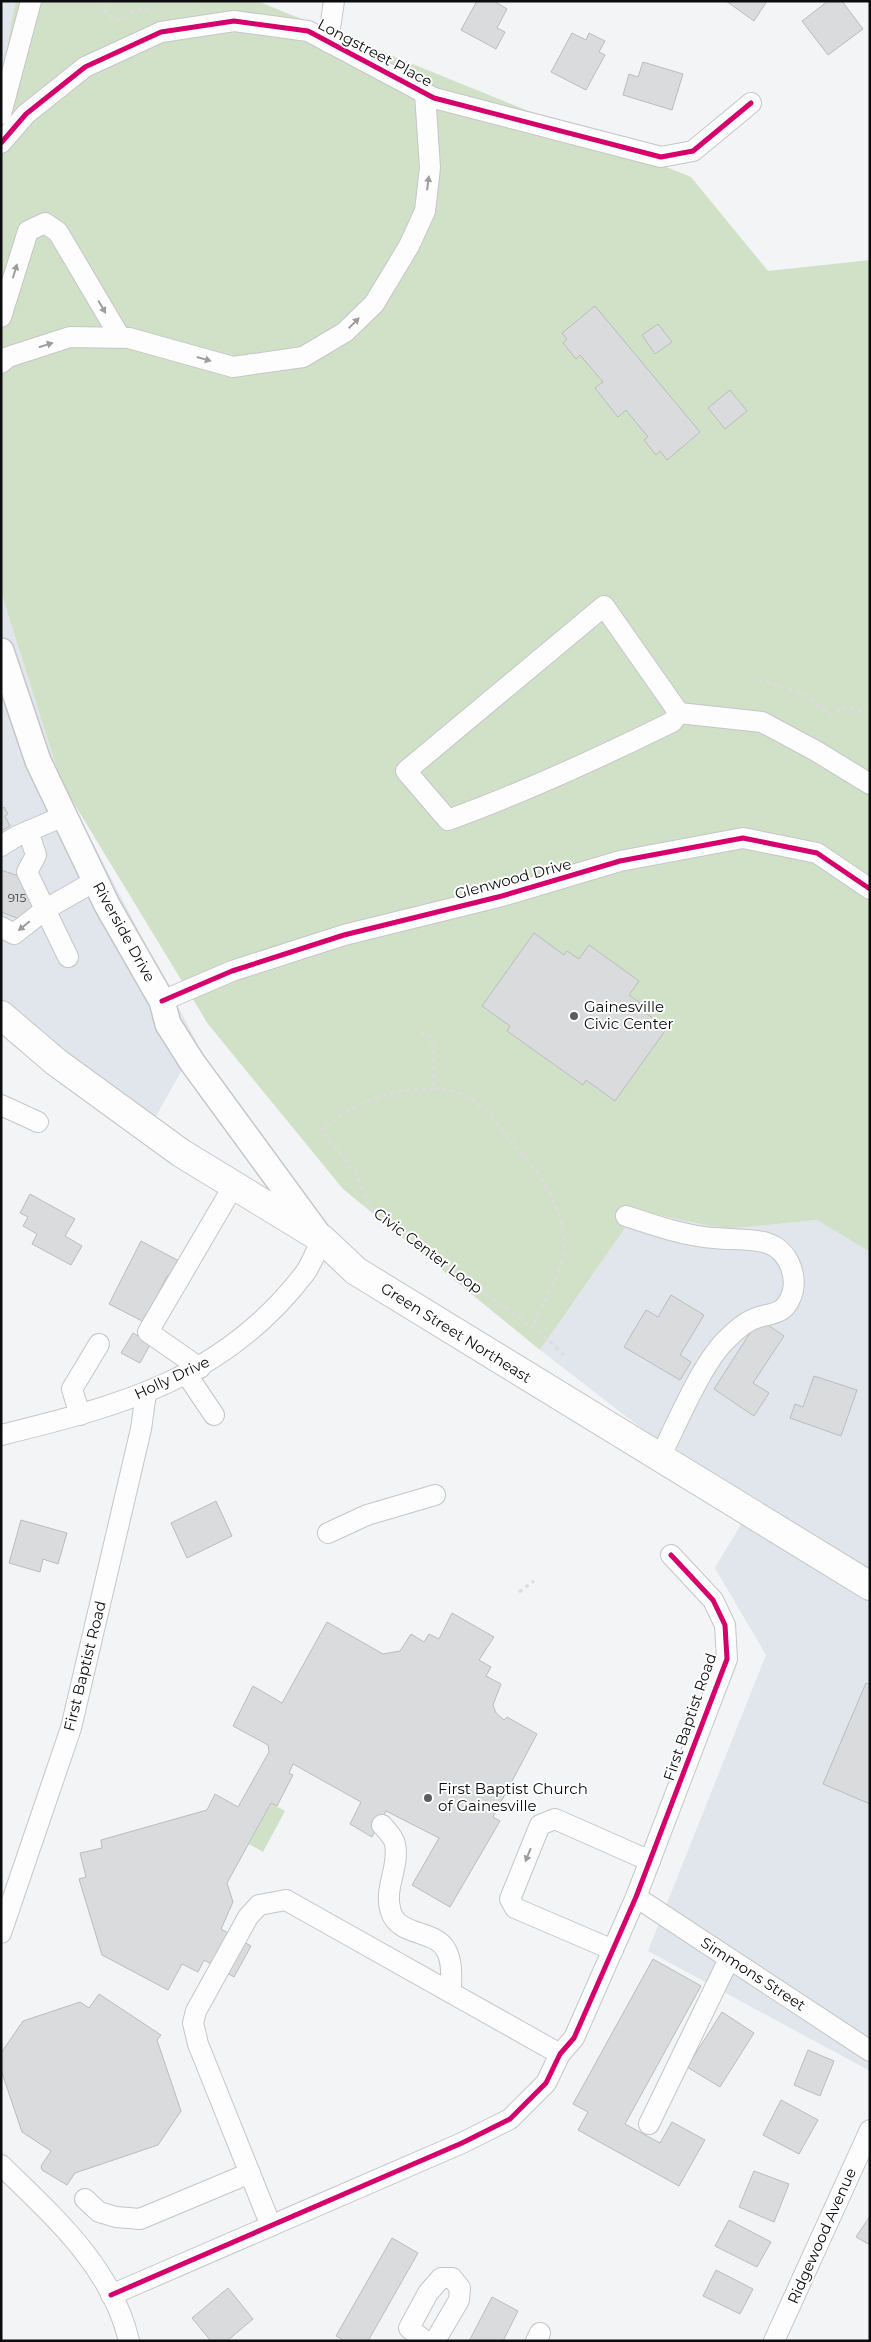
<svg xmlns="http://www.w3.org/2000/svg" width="871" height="2342" font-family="Montserrat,sans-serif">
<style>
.built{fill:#e1e5ec}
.green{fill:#d1e1c7}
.building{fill:#dadbdd;stroke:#babcbe}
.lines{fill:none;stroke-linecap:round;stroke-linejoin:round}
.minor-casing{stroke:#c5c6c8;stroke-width:22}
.major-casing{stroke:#c5c6c8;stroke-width:28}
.highway-casing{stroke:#c5c6c8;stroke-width:30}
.path{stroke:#dcdcdc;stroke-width:3;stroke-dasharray:4 4;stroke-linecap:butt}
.minor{stroke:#fdfdfe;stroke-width:20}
.major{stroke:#fdfdfe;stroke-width:25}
.highway{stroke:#fdfdfe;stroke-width:28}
.cycleway-casing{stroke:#fff;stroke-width:8}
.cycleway{stroke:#d6006c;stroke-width:5}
.oneway{fill:#9c9d9e}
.poi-dot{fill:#5c5d5f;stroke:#fff;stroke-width:2}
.labels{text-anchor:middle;stroke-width:4;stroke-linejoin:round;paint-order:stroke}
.number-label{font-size:12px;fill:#404142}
.street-label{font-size:15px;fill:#0b0c0d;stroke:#fff}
.poi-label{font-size:15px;fill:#0b0c0d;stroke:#fff;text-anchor:start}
</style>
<rect width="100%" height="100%" fill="#f2f4f6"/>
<g class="built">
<polygon points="1,1 16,1 11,23 1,93"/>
<polygon points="1,592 61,782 197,1043 151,1125 58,1050 1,1000"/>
<polygon points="637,1211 726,1229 817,1220 870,1252 870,2071 648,1951 766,1655 715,1568 749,1511 540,1350"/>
</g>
<g class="green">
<polygon points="16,1 257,1 691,177 768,271 870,260 870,1252 817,1220 726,1229 637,1211 540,1350 343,1189 208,1024 61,782 1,592 1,93 11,23"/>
<polygon points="271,1803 285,1811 263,1852 249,1844"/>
</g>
<g class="building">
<polygon points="477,1 494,1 507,9 497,28 505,32 496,49 461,30"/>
<polygon points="726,1 767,1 754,21"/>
<polygon points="828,1 842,1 863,29 828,55 802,21"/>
<polygon points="572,33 586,40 589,33 605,41 599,52 605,55 586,90 551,72"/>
<polygon points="643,62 683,74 672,110 623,95 629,74 638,77"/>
<polygon points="595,306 700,432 667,460 660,451 656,455 644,440 648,437 626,410 618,417 595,388 603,382 580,355 576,359 563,343 567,339 562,333"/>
<polygon points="658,324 672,342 655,354 642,335"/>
<polygon points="730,390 747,411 725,429 708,408"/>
<polygon points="4,807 8,814 5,816 10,826 1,831 1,809"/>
<polygon points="1,870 27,879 36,902 25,921 1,912"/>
<polygon points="534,933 564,955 567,951 579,959 589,945 639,981 629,995 640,1003 637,1007 667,1028 615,1101 586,1080 583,1085 507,1031 510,1026 482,1006"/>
<polygon points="30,1194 75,1219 65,1236 82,1246 71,1265 32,1244 37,1234 23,1226 28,1217 20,1213"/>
<polygon points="141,1241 181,1262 173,1279 167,1276 144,1322 109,1304"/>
<polygon points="671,1295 704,1315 680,1355 691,1362 680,1380 624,1347 646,1310 658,1317"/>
<polygon points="759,1319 784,1336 753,1383 769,1393 754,1416 714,1389"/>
<polygon points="133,1333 151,1343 140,1363 121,1353"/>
<polygon points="814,1376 857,1390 841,1436 790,1418 795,1404 803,1407"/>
<polygon points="216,1501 232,1536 187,1558 171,1523"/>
<polygon points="21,1520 67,1533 58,1564 43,1559 40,1572 9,1563"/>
<polygon points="452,1613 494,1637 479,1660 491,1667 486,1676 501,1684 493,1705 496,1713 504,1720 507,1717 537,1734 493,1817 500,1821 450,1907 412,1885 439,1838 386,1811 372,1837 350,1824 361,1802 293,1764 289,1773 293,1775 277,1806 271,1803 227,1883 233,1902 221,1929 251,1946 234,1977 204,1960 198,1972 182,1964 168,1990 102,1955 79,1879 86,1877 80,1853 102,1848 101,1840 207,1810 215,1794 238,1807 269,1752 268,1745 233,1726 253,1686 282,1703 327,1622 383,1654 400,1651 411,1634 424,1642 429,1634 439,1639"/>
<polygon points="866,1683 870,1685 870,1804 823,1784"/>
<polygon points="653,1959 701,1986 625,2124 660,2143 672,2122 705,2140 679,2186 578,2130 588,2112 573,2104"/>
<polygon points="99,1994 161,2035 157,2040 181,2111 158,2145 75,2173 67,2185 42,2170 41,2166 51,2151 22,2132 1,2070 1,2053 23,2021 80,2002 89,2008"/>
<polygon points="722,2012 754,2033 720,2087 687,2067"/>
<polygon points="808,2050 834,2061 820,2096 794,2085"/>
<polygon points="781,2100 818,2120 799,2154 763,2135"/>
<polygon points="754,2171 789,2184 774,2222 739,2207"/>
<polygon points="870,2216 870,2245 856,2237"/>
<polygon points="729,2220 771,2242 757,2267 715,2246"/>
<polygon points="392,2238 418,2253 368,2341 345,2341 336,2336"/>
<polygon points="716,2270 753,2289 740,2314 703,2296"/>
<polygon points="228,2288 253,2319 227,2341 211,2341 192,2318"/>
<polygon points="492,2297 518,2311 503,2341 469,2341"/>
</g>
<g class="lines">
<defs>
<g id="minor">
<polyline points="328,42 334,1"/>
<polyline points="1,114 31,1"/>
<polyline points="1,143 26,114 85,67 161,32 234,21 308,31 434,98 661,157 693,151 751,103"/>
<polyline points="1,317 28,231 45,223 58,232 120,337"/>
<polyline points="1,363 8,357 70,337 129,338 233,367 303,357 345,332 374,304 409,246 425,211 430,168 425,93"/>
<path d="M679,713L672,722C599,758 525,792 448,820L406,771L604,606L679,713L762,722L816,751L870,784"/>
<polyline points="28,831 36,855 27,872 68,957"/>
<polyline points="1,846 17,836 64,816"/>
<polyline points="1,927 14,934 46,909 95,881"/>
<polyline points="162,1001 232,971 344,935 502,896 620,861 743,838 817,853 870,889"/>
<polyline points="1,1105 38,1122"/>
<path d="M626,1216C653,1225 685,1236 714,1238C732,1240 750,1238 767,1243C789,1250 800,1279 790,1299C783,1314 773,1313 759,1317C748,1320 736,1330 728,1338C702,1362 677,1424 660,1457"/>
<polyline points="200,1368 148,1332 234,1185"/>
<polyline points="187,1375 214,1415"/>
<polyline points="80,1415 72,1389 99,1344"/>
<path d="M1,1435C123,1405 225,1378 305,1273C312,1263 317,1249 322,1239"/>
<polyline points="328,1533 367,1515 435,1495"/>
<path d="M382,1825C386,1830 394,1837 395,1844C400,1867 383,1889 391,1912C399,1937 435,1929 446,1950C453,1962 451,1979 451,1992"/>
<polyline points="636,1897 870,2051"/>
<polyline points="1,1933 71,1728 141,1429 146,1393"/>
<polyline points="613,1950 515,1908 510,1899 540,1825 555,1819 650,1861"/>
<polyline points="649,2124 729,1959"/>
<path d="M1,2165C53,2216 112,2267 129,2341"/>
<polyline points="85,2199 99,2212 116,2217 140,2219 250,2173"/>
<polyline points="271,2226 198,2044 193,2023 196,2011 248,1917 259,1905 286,1900 560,2054"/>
<polyline points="111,2295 462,2143 510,2119 546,2083 560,2054 574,2038 636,1897 727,1659 725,1625 713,1600 671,1555"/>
<polyline points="425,2341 409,2328 428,2293 441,2278 452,2278 460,2288 459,2300 435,2341"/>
<polyline points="536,2341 540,2333"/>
<polyline points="774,2341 870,2130"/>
</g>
<polyline id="major" points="1,651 38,761 107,905 162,1001 168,1024 192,1062 320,1237"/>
<polyline id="highway" points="1,1015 56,1062 181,1153 322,1239 356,1271 870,1586"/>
</defs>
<use href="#minor" class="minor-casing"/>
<use href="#major" class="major-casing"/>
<use href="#highway" class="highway-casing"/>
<g class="path">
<path d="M104,1L106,12L115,20C126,19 133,9 145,8L153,14"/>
<polyline points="758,679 804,695 830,715 845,707 861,711 870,709"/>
<path d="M421,1032L432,1038L434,1089C390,1088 355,1102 321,1130L356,1173L371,1210L544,1336L564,1355"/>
<path d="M434,1089C445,1089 457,1091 467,1097C483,1106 494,1120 505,1134C533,1165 564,1201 564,1246C564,1269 542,1306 531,1327"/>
<polyline points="519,1592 534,1581"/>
</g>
<use href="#minor" class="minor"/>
<use href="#major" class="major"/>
<use href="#highway" class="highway"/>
<defs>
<g id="cycleway">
<polyline points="1,143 26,114 85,67 161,32 234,21 308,31 434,98 661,157 693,151 751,103"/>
<polyline points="162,1001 232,971 344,935 502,896 620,861 743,838 817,853 870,889"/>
<polyline points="111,2295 462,2143 510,2119 546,2083 560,2054 574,2038 636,1897 727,1659 725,1625 713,1600 671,1555"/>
</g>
</defs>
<use href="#cycleway" class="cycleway-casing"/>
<use href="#cycleway" class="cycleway"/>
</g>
<defs><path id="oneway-solid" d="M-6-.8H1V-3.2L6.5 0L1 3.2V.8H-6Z" transform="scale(1.25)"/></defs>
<g class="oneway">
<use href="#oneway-solid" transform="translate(428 183) rotate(-83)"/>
<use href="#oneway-solid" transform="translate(15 271) rotate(-73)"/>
<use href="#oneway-solid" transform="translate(102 307) rotate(60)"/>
<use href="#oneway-solid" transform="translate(354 323) rotate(-45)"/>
<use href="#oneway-solid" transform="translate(46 345) rotate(-18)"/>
<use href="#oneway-solid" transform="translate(204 359) rotate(16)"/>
<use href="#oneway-solid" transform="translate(24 926) rotate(141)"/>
<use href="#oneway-solid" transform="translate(528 1855) rotate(112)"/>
</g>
<g class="poi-dot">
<circle cx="574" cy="1016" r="5"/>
<circle cx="428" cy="1798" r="5"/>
</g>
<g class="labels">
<g class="number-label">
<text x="17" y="902">915</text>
</g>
<g class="street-label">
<text transform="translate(375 53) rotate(28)" y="5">Longstreet Place</text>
<text transform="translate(513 879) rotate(-15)" y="5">Glenwood Drive</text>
<text transform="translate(124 932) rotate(61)" y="5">Riverside Drive</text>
<text transform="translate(428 1251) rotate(37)" y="5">Civic Center Loop</text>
<text transform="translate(456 1333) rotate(32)" y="5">Green Street Northeast</text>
<text transform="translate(172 1378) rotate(-25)" y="5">Holly Drive</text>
<text transform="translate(85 1666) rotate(-76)" y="5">First Baptist Road</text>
<text transform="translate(690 1717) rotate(-71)" y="5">First Baptist Road</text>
<text transform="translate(753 1974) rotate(33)" y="5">Simmons Street</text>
<text transform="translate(822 2236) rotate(-66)" y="5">Ridgewood Avenue</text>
</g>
<g class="poi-label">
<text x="584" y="1012">Gainesville<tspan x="584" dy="17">Civic Center</tspan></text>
<text x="438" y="1794">First Baptist Church<tspan x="438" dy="17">of Gainesville</tspan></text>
</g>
</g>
<rect width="871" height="2342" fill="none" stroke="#0b0c0d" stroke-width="5"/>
</svg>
